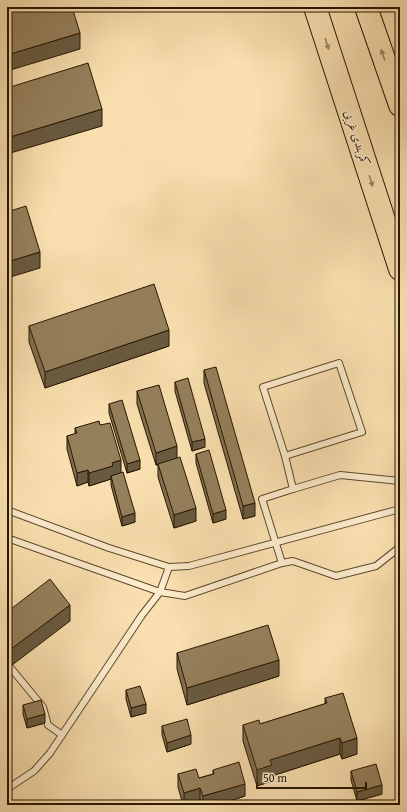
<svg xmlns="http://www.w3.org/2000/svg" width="407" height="812" font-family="'Gentium Book Plus',Amiri,serif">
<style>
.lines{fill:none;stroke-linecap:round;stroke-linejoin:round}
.lane-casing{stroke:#5c492c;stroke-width:8}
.highway-casing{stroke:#271700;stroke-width:24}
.lane{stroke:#fcebcc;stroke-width:6}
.highway{stroke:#fae0b0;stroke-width:22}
.wall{fill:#806e4f;stroke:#271700}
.shaded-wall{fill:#685a40;stroke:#271700}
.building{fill:#95805c;stroke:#271700}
.oneway{fill:#9b8661}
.labels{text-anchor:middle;stroke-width:3.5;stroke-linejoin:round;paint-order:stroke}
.street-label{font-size:12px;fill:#271700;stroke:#fcebcc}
</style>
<rect width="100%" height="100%" fill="#fae0b0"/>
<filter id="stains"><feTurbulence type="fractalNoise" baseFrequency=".005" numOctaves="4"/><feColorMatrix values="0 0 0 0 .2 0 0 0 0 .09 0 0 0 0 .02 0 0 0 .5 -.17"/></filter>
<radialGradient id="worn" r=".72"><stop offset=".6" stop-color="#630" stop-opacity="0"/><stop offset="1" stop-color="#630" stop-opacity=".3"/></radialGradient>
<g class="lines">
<defs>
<g id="lane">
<polygon points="339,363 362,432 285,456 263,387"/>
<polyline points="293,489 340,475 400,481"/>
<polyline points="7,510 109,548 169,567 189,566 400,509"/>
<polyline points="7,538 160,592 185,596 282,563 293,561 336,576 376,566 400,547"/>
<polyline points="282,563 262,499 293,489 285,456"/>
<polyline points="10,667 43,707 48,725 62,735"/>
<polyline points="7,789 34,771 50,753 142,615 160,592 169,567"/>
</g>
<g id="highway">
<polyline points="315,7 400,269"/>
<polyline points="366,7 400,105"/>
</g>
</defs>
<use href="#lane" class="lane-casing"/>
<use href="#highway" class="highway-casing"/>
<use href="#lane" class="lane"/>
<use href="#highway" class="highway"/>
</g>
<g class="wall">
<polygon points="29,326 169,346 45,388 29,342"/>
<polygon points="204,370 255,516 243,519 204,383"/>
<polygon points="175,382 205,447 192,451 175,391"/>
<polygon points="137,391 177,458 196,521 174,528 158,477 158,465 156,465 137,404"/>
<polygon points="109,404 140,469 127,473 109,413"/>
<polygon points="100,425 121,473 135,522 122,526 111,485 111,479 89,486 88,482 77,486 67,449 67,436 75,434 75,428"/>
<polygon points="196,454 226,519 213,523 196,463"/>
<polygon points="177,653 279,676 187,705 177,669"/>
<polygon points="126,690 146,713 131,717 126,699"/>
<polygon points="325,698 357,754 342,759 340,754 272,776 272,781 257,786 243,741 243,725 260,724 325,704"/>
<polygon points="23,705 45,723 27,728 23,714"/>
<polygon points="162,726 191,744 167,752 162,735"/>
<polygon points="213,770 245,796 217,805 201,805 200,801 186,805 183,805 178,787 178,774 199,778 213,774"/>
<polygon points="351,771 382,794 357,801 351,780"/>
</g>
<g class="shaded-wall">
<polygon points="80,33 80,49 7,71 7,55"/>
<polygon points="102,109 102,126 7,154 7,138"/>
<polygon points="40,252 40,268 7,278 7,262"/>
<polygon points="169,330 169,346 45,388 45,372"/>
<polygon points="10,422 10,435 7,436 7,423"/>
<polygon points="10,437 10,450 7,451 7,438"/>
<polygon points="205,439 205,447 192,451 192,442"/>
<polygon points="177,446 177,459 156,465 156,453"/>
<polygon points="121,460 121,473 111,476 111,479 89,486 89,473 112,463"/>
<polygon points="140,460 140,469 127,473 127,464"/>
<polygon points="88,470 88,482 77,486 77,473"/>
<polygon points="255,503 255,516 243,519 243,506"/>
<polygon points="196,508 196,521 174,528 174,515"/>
<polygon points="226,510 226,519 213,523 213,514"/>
<polygon points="135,513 135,522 122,526 122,517"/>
<polygon points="70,605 70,621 7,669 7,652"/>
<polygon points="279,660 279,676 187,705 187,688"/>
<polygon points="146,704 146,713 131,717 131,708"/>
<polygon points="45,714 45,723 27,728 27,719"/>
<polygon points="191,735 191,744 167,752 167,743"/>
<polygon points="340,738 340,754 272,776 272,781 257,786 257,770 270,760"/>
<polygon points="357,738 357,754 342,759 342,743"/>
<polygon points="245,784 245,796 217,805 203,805 203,796"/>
<polygon points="382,785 382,794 357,801 357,792"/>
<polygon points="200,788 200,801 186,805 184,805 184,793"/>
</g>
<g class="building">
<polygon points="10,7 72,7 80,33 7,55 7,8"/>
<polygon points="88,63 102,109 7,138 7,88"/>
<polygon points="26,206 40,252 7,262 7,212"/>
<polygon points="154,284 169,330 45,372 29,326"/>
<polygon points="216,367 255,503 243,506 204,370"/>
<polygon points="188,378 205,439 192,442 175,382"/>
<polygon points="159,385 177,446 156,453 137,391"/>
<polygon points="122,400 140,460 127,464 109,404"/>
<polygon points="7,413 10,422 7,423"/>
<polygon points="99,421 100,425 110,423 121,460 112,463 113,466 89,473 88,470 77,473 67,436 77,433 75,428"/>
<polygon points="7,425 10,437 7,438"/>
<polygon points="209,450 226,510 213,514 196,454"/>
<polygon points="180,457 196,508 174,515 158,464"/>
<polygon points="123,472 135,513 122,517 111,476"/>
<polygon points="50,579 70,605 7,652 7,612"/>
<polygon points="268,625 279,660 187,688 177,653"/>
<polygon points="140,686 146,704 131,708 126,690"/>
<polygon points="343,693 357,738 342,743 340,738 270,760 272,765 257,770 243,725 259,720 260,724 327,703 325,698"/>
<polygon points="41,700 45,714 27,719 23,705"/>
<polygon points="187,719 191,735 167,743 162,726"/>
<polygon points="239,762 245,784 203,796 200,788 184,793 178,774 196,769 199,778 214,774 213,770"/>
<polygon points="376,764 382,785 357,792 351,771"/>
</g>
<defs><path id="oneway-solid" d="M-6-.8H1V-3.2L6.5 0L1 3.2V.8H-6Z"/></defs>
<g class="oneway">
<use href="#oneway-solid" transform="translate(327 44) rotate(72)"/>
<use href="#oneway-solid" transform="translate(383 55) rotate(-109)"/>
<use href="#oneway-solid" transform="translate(371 181) rotate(72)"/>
</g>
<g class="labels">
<g class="street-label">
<text transform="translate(357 138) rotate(72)" y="4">کمربندی غربی</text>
</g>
</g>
<rect width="407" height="812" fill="none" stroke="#fae0b0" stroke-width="24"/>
<rect x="8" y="8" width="391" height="796" fill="none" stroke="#271700" stroke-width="2"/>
<rect x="12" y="12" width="383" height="788" fill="none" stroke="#271700"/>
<path d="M257 782v6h109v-6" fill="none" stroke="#271700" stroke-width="2"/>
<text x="263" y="782" font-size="12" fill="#271700" stroke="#fcebcc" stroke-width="3" paint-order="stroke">50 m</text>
<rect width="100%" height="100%" filter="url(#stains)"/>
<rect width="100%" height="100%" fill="url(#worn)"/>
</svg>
